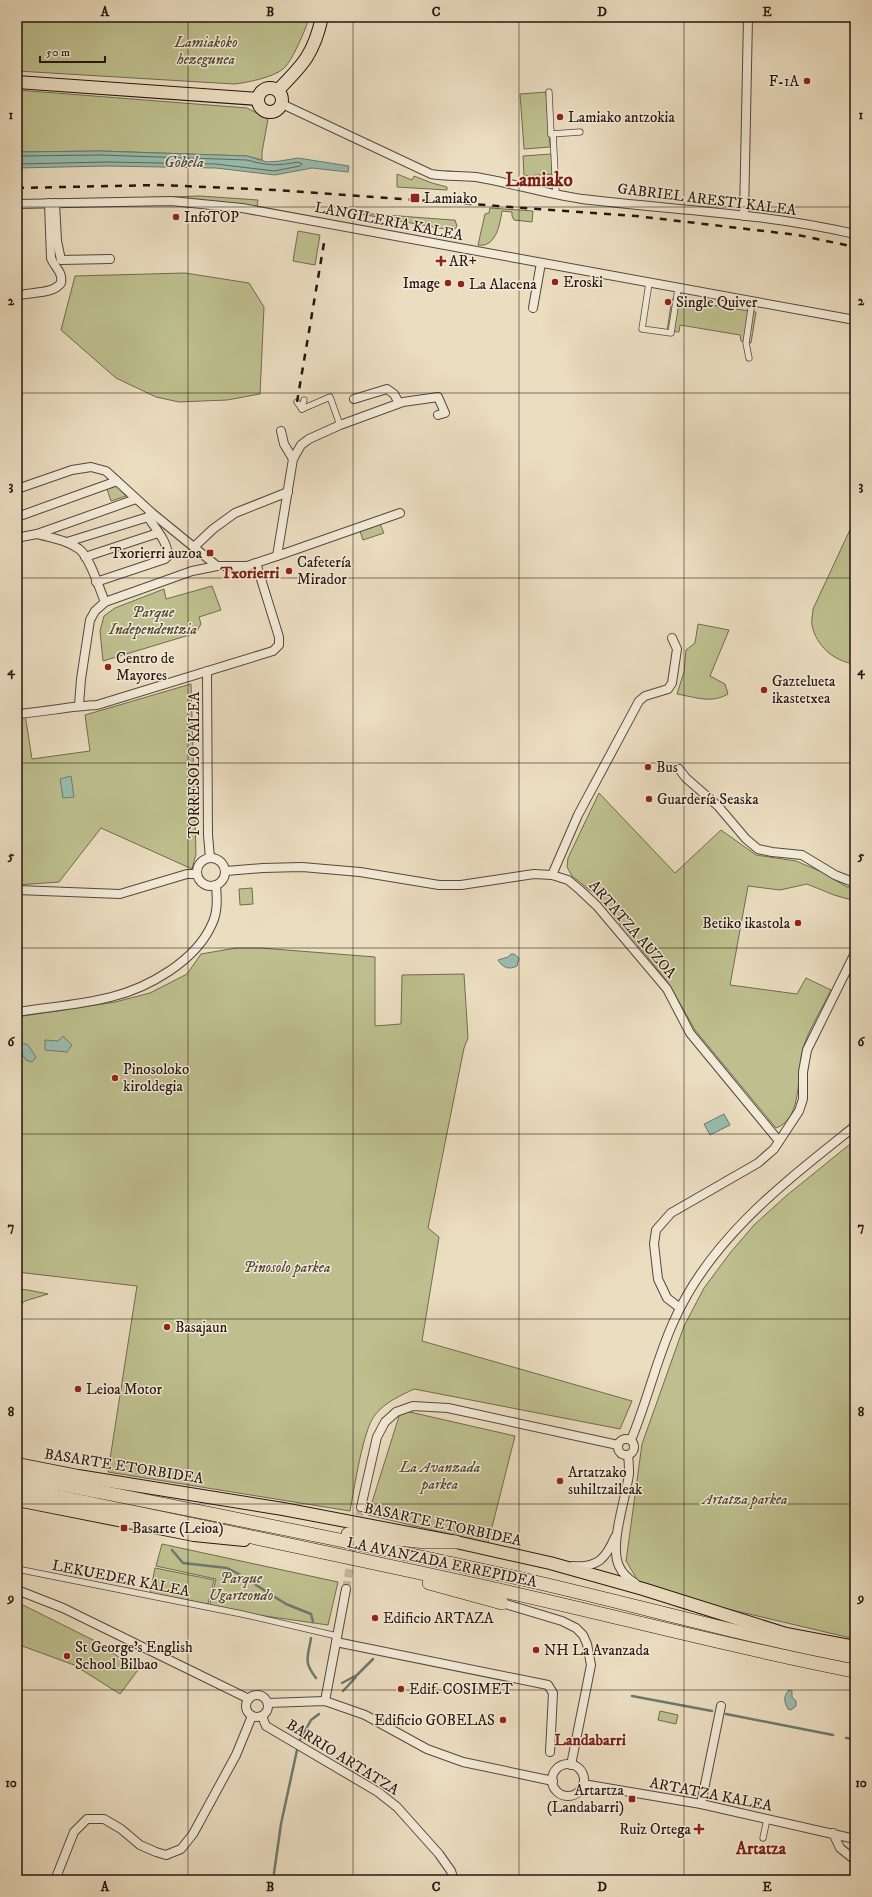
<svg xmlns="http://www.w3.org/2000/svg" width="872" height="1897" font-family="'IM FELL DW Pica',serif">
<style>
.green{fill:#bebf8e;stroke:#726a50}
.water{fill:#99bcad;stroke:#6b7a6f}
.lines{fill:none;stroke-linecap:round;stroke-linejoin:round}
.shore{stroke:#5f695f;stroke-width:1}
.stream{stroke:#6b7a6f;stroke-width:2.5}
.minor-tunnel{stroke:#c3b59d;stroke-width:8;stroke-dasharray:8 4;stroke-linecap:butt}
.pedestrian-casing{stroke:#56483d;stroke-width:7}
.minor-casing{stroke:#56483d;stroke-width:10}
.primary-casing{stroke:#251611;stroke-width:14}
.trunk-casing{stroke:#251611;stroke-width:14}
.pedestrian{stroke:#f2e9d6;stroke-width:5.5}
.minor{stroke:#f2e9d6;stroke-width:8}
.primary{stroke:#ebddc0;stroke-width:12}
.trunk{stroke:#ebddc0;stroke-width:13}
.rail{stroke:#251611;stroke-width:2.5;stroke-dasharray:7 7;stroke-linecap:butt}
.grid{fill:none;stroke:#251611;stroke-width:1;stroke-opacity:0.55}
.poi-dot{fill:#8f2418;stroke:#f2e9d6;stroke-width:1.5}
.labels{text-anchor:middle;stroke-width:3;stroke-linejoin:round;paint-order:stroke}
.park-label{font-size:15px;font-style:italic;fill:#534936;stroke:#f2e9d6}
.poi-label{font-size:15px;fill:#251611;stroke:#f2e9d6;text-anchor:start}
.street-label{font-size:15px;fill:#251611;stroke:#f2e9d6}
.water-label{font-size:16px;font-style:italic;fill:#4e5048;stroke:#f2e9d6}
.neighbourhood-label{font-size:16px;font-weight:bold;fill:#7a1f14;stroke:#f2e9d6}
.quarter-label{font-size:17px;font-weight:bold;fill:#7a1f14;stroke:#f2e9d6}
.district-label{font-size:19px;font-weight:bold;fill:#7a1f14;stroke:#f2e9d6}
.neatline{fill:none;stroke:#251611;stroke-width:1.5}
.grid-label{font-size:13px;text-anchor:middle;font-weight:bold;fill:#251611}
</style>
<rect width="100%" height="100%" fill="#ebddc0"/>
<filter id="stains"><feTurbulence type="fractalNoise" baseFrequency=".005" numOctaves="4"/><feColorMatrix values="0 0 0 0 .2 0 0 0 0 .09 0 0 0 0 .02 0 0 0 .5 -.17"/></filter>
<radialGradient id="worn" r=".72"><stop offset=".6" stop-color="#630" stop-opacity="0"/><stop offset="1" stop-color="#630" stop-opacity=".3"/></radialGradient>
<g class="green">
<path d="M17,17H310C305,29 293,61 283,69C274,77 246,83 234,84L17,71Z"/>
<polygon points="17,90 247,108 268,119 262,152 262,160 247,156 100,151 17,152"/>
<polygon points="546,92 550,147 524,149 520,94"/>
<polygon points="551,154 553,174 524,176 523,156"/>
<polygon points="397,174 412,180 414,176 432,183 447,187 447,190 397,187"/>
<polygon points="200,196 258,200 257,207 169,197"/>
<path d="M490,208L533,211L532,222L514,220L512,216V212L502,211C500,224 496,248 478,245L485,214L489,213Z"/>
<polygon points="360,213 452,220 455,220 457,226 455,229 451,230 360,214"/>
<polygon points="298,231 320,235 315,265 293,261"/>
<polygon points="185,273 249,283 264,307 260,394 227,400 179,402 156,397 116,378 61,330 75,276"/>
<polygon points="672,299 756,312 751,343 741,341 740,335 680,325 679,332 667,331"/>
<polygon points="117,486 126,496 111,501 107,489"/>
<path d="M855,519V664H854C834,661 816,646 812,625C811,620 813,614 813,609Z"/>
<polygon points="380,524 384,533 363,540 360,531"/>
<polygon points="212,586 221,610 199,617 201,624 196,633 103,661 100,631 104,616 115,608 164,589 166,599"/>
<path d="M698,624L729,630L710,676L725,684L728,694C711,704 695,697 677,694L684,672L686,650L695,643Z"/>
<polygon points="191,684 196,854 192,869 101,828 59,882 17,885 17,714 25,714 32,759 90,751 85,715"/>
<path d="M599,793L675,873L721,830L756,855L796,861L822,872L847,887L855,888V901L834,895L807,884L780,890L748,886L730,985L797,994L806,978L831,990C823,1007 808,1031 803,1048C796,1072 804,1118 776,1128L695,1030L669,984L642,950L596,895L572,876L567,867L568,858Z"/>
<polygon points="252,888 253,904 240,905 239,889"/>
<path d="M236,948H261L375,957V1026L401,1024L402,975L464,974L468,1038L464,1048L428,1228L439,1237L422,1341L632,1401L620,1429L414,1389C400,1396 385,1402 375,1415C363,1429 354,1490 350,1511L108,1472L137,1286L17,1272V1017L115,1002L150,993L187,974L201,954Z"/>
<polygon points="855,1140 855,1639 643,1589 626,1561 642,1444 684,1326 704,1288 730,1253 754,1225 786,1196"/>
<polygon points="17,1289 28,1290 48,1294 25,1301 17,1308"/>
<polygon points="401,1410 515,1436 488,1543 368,1515"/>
<polygon points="162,1544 338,1582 328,1625 209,1608 216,1579 156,1566"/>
<polygon points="155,1568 214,1580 208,1604 150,1593"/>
<polygon points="17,1602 95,1641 138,1670 120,1694 74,1665 17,1644"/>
<polygon points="660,1711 678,1715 676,1724 658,1720"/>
</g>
<g class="water">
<polygon points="100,151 247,156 267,162 280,161 298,158 349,166 348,172 312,168 275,175 216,168 107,166 17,168 17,152"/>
<polygon points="71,776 74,797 63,798 60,779"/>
<path d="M511,954H514L519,958L517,966C509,970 503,968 498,960L508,957Z"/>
<polygon points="63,1036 72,1045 67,1052 45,1050 45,1040 58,1041"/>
<path d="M22,1043L28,1045L36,1057L32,1062L26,1060C22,1054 18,1050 22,1043Z"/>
<polygon points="724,1114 730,1125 710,1135 704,1124"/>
<path d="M789,1690L792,1691V1697L796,1701V1706L791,1710L788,1709C784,1702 783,1696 789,1690Z"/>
</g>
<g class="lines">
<path class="shore" d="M17,156L100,155L247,160C269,166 276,166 298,162L302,164L300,166L274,171L216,164L107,162L17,164"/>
<g class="stream">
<polyline points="172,1550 183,1563 227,1568 237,1573 286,1604 311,1614 313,1622"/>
<path d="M311,1638C308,1658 303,1661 316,1678"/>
<polyline points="342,1683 357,1675 373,1659"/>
<polyline points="343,1691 356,1677"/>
<polyline points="632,1696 712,1711"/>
<polyline points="726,1714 833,1735"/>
<polyline points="846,1738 855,1739"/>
<polyline points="300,1740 311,1720 319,1714"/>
<polyline points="273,1880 281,1824 297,1750"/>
</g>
<g class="minor-tunnel">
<polyline points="357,1527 361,1507"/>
<polyline points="346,1589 355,1538"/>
</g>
<defs>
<g id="pedestrian">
<polyline points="549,92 551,134"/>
<polyline points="551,134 580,132"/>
<polyline points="553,134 556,193"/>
<polyline points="649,283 642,329 671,333 678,289"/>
<polyline points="749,358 746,343 752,302"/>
<polyline points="297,402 302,409"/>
<polyline points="302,409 330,397 340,425"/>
<polyline points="302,409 304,400"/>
<polyline points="17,1569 242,1614 337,1636"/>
<polyline points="763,1838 767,1819"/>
</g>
<g id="minor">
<path d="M282,104L431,174C447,177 461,175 476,177C511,183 547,194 582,199C673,210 766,213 855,234"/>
<polyline points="55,203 57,241 61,260 110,259"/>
<polyline points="17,204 171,201 242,208 855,320"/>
<polyline points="744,216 748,17"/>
<path d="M17,296C31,291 52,295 61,283C63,271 54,267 51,258L49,203"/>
<polyline points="533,308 541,263"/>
<polyline points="354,399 387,389 394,394 399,403"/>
<polyline points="281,431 284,444 293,459"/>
<polyline points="17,489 72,470 91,467 106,471 152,513 217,566"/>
<polyline points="17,517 117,481"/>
<polyline points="17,534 21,537 37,534 136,499"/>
<path d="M37,534C51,538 67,540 79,549C90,557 99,588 105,602"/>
<polyline points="67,542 148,517 151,513"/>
<polyline points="194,547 213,529 235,513 288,492"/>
<polyline points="277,556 400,513"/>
<polyline points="85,557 158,533"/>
<path d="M96,582L165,559L168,556C168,542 155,528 148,517"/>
<polyline points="207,671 208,835 210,858"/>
<polyline points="79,705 81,679 90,620 95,611 105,602 192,571 217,566 247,566 277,556 293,459 301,445 309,439 340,425 403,402 438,397 445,413 438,415"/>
<path d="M17,714C44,712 71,706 97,705L273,651L279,645V637L256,563"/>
<polyline points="679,769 686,778 718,806 746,839 758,849 772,852 802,855 835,875 855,883"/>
<circle cx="211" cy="872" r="14"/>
<polyline points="226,871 263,868 302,867 360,872 439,885 461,885 534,874 552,875 568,880 580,890 597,906 667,989 690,1033 779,1141"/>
<polyline points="552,875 578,815 639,701 645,696 668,689 672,683 677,649 672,638"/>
<polyline points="17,890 120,894 187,874 197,874"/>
<path d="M17,1012C48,1007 80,1005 111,997C148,988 196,961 212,924C218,912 217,898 216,885"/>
<polyline points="680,1308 667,1298 658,1279 654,1244 656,1230 671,1213 758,1163 774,1149 799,1111 803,1099 803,1072 807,1050 855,953"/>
<circle cx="626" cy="1447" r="8"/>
<path d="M631,1440C647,1402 656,1361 673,1323C710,1238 785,1182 855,1126"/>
<path d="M628,1456C629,1462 629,1468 629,1474C626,1498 609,1545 619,1566C623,1575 629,1579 636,1584"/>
<polyline points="361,1507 377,1437 385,1422 396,1412 413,1406 448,1408 618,1445"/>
<path d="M573,1566C598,1568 606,1558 615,1537"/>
<polyline points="17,1590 63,1608 249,1699"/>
<polyline points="502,1603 562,1621 576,1628 583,1635 587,1644 591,1665 571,1765"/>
<polyline points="336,1642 548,1685 553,1693 550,1752"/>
<circle cx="257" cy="1706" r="11"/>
<polyline points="325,1701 346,1589"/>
<polyline points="268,1703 325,1701 365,1715 427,1749 463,1762 553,1781"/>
<polyline points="262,1716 266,1726 378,1792 397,1807 439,1854 451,1871 454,1880"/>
<circle cx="568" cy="1780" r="16"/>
<polyline points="583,1784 701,1804 855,1839"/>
<polyline points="701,1804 721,1706"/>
<polyline points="833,1833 840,1848 855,1860"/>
<polyline points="55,1880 74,1832 87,1819 104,1819 121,1829 140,1845 156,1852 166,1855 181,1849 193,1834 236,1755 252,1716"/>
</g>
<g id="primary">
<polyline points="17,82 258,99"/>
<circle cx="270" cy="100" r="12"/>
<path d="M278,90C304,64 314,53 322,17"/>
<polyline points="17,1464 78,1476 283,1509 456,1542 550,1563 643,1589 786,1634 855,1647"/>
<polyline points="17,1500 194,1535 244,1540"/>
</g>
<g id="trunk">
<path d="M25,1477C191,1510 357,1542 522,1579C633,1604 743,1636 855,1657"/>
<path d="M22,1489C184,1523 346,1556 508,1592C624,1618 739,1649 855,1671"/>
<polyline points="348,1534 426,1542 456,1542"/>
<polyline points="429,1583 502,1603"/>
</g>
</defs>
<use href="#pedestrian" class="pedestrian-casing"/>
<use href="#minor" class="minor-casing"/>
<use href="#primary" class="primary-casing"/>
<use href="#trunk" class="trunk-casing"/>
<use href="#pedestrian" class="pedestrian"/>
<use href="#minor" class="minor"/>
<use href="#primary" class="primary"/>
<use href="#trunk" class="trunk"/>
<g class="rail">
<polyline points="17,188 159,185 276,190 636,216 798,235 855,247"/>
<polyline points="297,402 324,243"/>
</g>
</g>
<path class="grid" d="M188,17V1880M353,17V1880M519,17V1880M684,17V1880M17,207H855M17,393H855M17,578H855M17,763H855M17,948H855M17,1134H855M17,1319H855M17,1504H855M17,1690H855"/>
<g class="poi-dot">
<circle cx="807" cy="81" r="4"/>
<circle cx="560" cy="117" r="4"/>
<rect x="410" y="193" width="10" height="10" rx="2"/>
<circle cx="176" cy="217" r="4"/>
<path d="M439 255h4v4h4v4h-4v4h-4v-4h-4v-4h4z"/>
<circle cx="555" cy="282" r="4"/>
<circle cx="448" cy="283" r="4"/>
<circle cx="461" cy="284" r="4"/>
<circle cx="668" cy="302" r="4"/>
<rect x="206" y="549" width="8" height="8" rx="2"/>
<circle cx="289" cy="571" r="4"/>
<circle cx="108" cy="667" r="4"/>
<circle cx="764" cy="690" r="4"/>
<circle cx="648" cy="767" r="4"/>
<circle cx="649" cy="799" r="4"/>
<circle cx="798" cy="923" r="4"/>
<circle cx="115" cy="1078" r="4"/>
<circle cx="167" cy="1327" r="4"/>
<circle cx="78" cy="1389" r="4"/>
<circle cx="560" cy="1481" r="4"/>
<rect x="120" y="1524" width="8" height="8" rx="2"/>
<circle cx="375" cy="1618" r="4"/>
<circle cx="536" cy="1650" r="4"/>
<circle cx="67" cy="1656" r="4"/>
<circle cx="401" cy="1689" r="4"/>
<circle cx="503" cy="1720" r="4"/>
<rect x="628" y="1795" width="8" height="8" rx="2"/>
<path d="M697 1823h4v4h4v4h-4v4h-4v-4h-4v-4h4z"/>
</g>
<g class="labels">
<g class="park-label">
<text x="206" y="47">Lamiakoko<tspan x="206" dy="17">hezegunea</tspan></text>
<text x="153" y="617">Parque<tspan x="153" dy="17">Independentzia</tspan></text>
<text x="287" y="1272">Pinosolo parkea</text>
<text x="440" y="1472">La Avanzada<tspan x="440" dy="17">parkea</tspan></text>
<text x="745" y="1504">Artatza parkea</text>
<text x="241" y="1583">Parque<tspan x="241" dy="17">Ugarteondo</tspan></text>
</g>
<g class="poi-label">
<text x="799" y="86" text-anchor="end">F-1A</text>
<text x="568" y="122">Lamiako antzokia</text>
<text x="424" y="203">Lamiako</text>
<text x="184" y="222">InfoTOP</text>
<text x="449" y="266">AR+</text>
<text x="563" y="287">Eroski</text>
<text x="440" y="288" text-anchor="end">Image</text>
<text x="469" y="289">La Alacena</text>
<text x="676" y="307">Single Quiver</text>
<text x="202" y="558" text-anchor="end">Txorierri auzoa</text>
<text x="297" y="567">Cafetería<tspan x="297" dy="17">Mirador</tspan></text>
<text x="116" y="663">Centro de<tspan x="116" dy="17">Mayores</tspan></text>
<text x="772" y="686">Gaztelueta<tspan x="772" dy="17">ikastetxea</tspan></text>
<text x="656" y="772">Bus</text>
<text x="657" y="804">Guardería Seaska</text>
<text x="790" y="928" text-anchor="end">Betiko ikastola</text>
<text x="123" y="1074">Pinosoloko<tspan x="123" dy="17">kiroldegia</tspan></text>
<text x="175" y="1332">Basajaun</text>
<text x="86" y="1394">Leioa Motor</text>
<text x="568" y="1477">Artatzako<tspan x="568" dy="17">suhiltzaileak</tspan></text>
<text x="132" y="1533">Basarte (Leioa)</text>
<text x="383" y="1623">Edificio ARTAZA</text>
<text x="75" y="1652">St George's English<tspan x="75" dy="17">School Bilbao</tspan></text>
<text x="544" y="1655">NH La Avanzada</text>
<text x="409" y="1694">Edif. COSIMET</text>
<text x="495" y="1725" text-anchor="end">Edificio GOBELAS</text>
<text x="624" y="1795" text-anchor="end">Artartza<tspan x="624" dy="17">(Landabarri)</tspan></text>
<text x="691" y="1834" text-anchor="end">Ruiz Ortega</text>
</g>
<g class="street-label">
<text transform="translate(707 199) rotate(7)" y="5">GABRIEL ARESTI KALEA</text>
<text transform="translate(389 221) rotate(11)" y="5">LANGILERIA KALEA</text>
<text transform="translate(194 765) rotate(-90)" y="5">TORRESOLO KALEA</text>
<text transform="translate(633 929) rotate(49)" y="5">ARTATZA AUZOA</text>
<text transform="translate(124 1466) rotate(9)" y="5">BASARTE ETORBIDEA</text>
<text transform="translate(443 1524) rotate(12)" y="5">BASARTE ETORBIDEA</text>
<text transform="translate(442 1562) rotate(12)" y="5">LA AVANZADA ERREPIDEA</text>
<text transform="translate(121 1578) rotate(11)" y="5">LEKUEDER KALEA</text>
<text transform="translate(343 1757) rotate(32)" y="5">BARRIO ARTATZA</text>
<text transform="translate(711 1794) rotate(11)" y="5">ARTATZA KALEA</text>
</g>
<g class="water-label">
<text x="184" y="167">Gobela</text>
</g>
<g class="neighbourhood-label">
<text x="250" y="578">Txorierri</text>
<text x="590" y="1745">Landabarri</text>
</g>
<g class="quarter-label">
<text x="761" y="1854">Artatza</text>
</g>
<g class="district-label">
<text x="539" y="186">Lamiako</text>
</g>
</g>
<rect width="872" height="1897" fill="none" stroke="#ebddc0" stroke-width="44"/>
<path d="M40 56v6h65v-6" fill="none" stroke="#251611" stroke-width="2"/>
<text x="46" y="56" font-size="12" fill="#251611" stroke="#f2e9d6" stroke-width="3" paint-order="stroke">50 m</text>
<rect x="22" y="22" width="828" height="1853" class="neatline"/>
<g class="grid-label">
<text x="105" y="16">A</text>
<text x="270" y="16">B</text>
<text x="436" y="16">C</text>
<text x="602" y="16">D</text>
<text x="767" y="16">E</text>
<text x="11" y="119">1</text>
<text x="861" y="119">1</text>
<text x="11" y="305">2</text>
<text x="861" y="305">2</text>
<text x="11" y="490">3</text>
<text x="861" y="490">3</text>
<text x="11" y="675">4</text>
<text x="861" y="675">4</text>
<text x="11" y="860">5</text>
<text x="861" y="860">5</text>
<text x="11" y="1046">6</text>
<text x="861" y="1046">6</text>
<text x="11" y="1231">7</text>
<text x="861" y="1231">7</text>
<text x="11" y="1416">8</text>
<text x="861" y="1416">8</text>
<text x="11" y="1602">9</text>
<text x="861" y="1602">9</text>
<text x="11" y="1787">10</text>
<text x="861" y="1787">10</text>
<text x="105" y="1891">A</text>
<text x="270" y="1891">B</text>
<text x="436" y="1891">C</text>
<text x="602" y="1891">D</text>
<text x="767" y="1891">E</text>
</g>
<rect width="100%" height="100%" filter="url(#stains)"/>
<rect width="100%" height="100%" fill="url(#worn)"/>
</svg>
